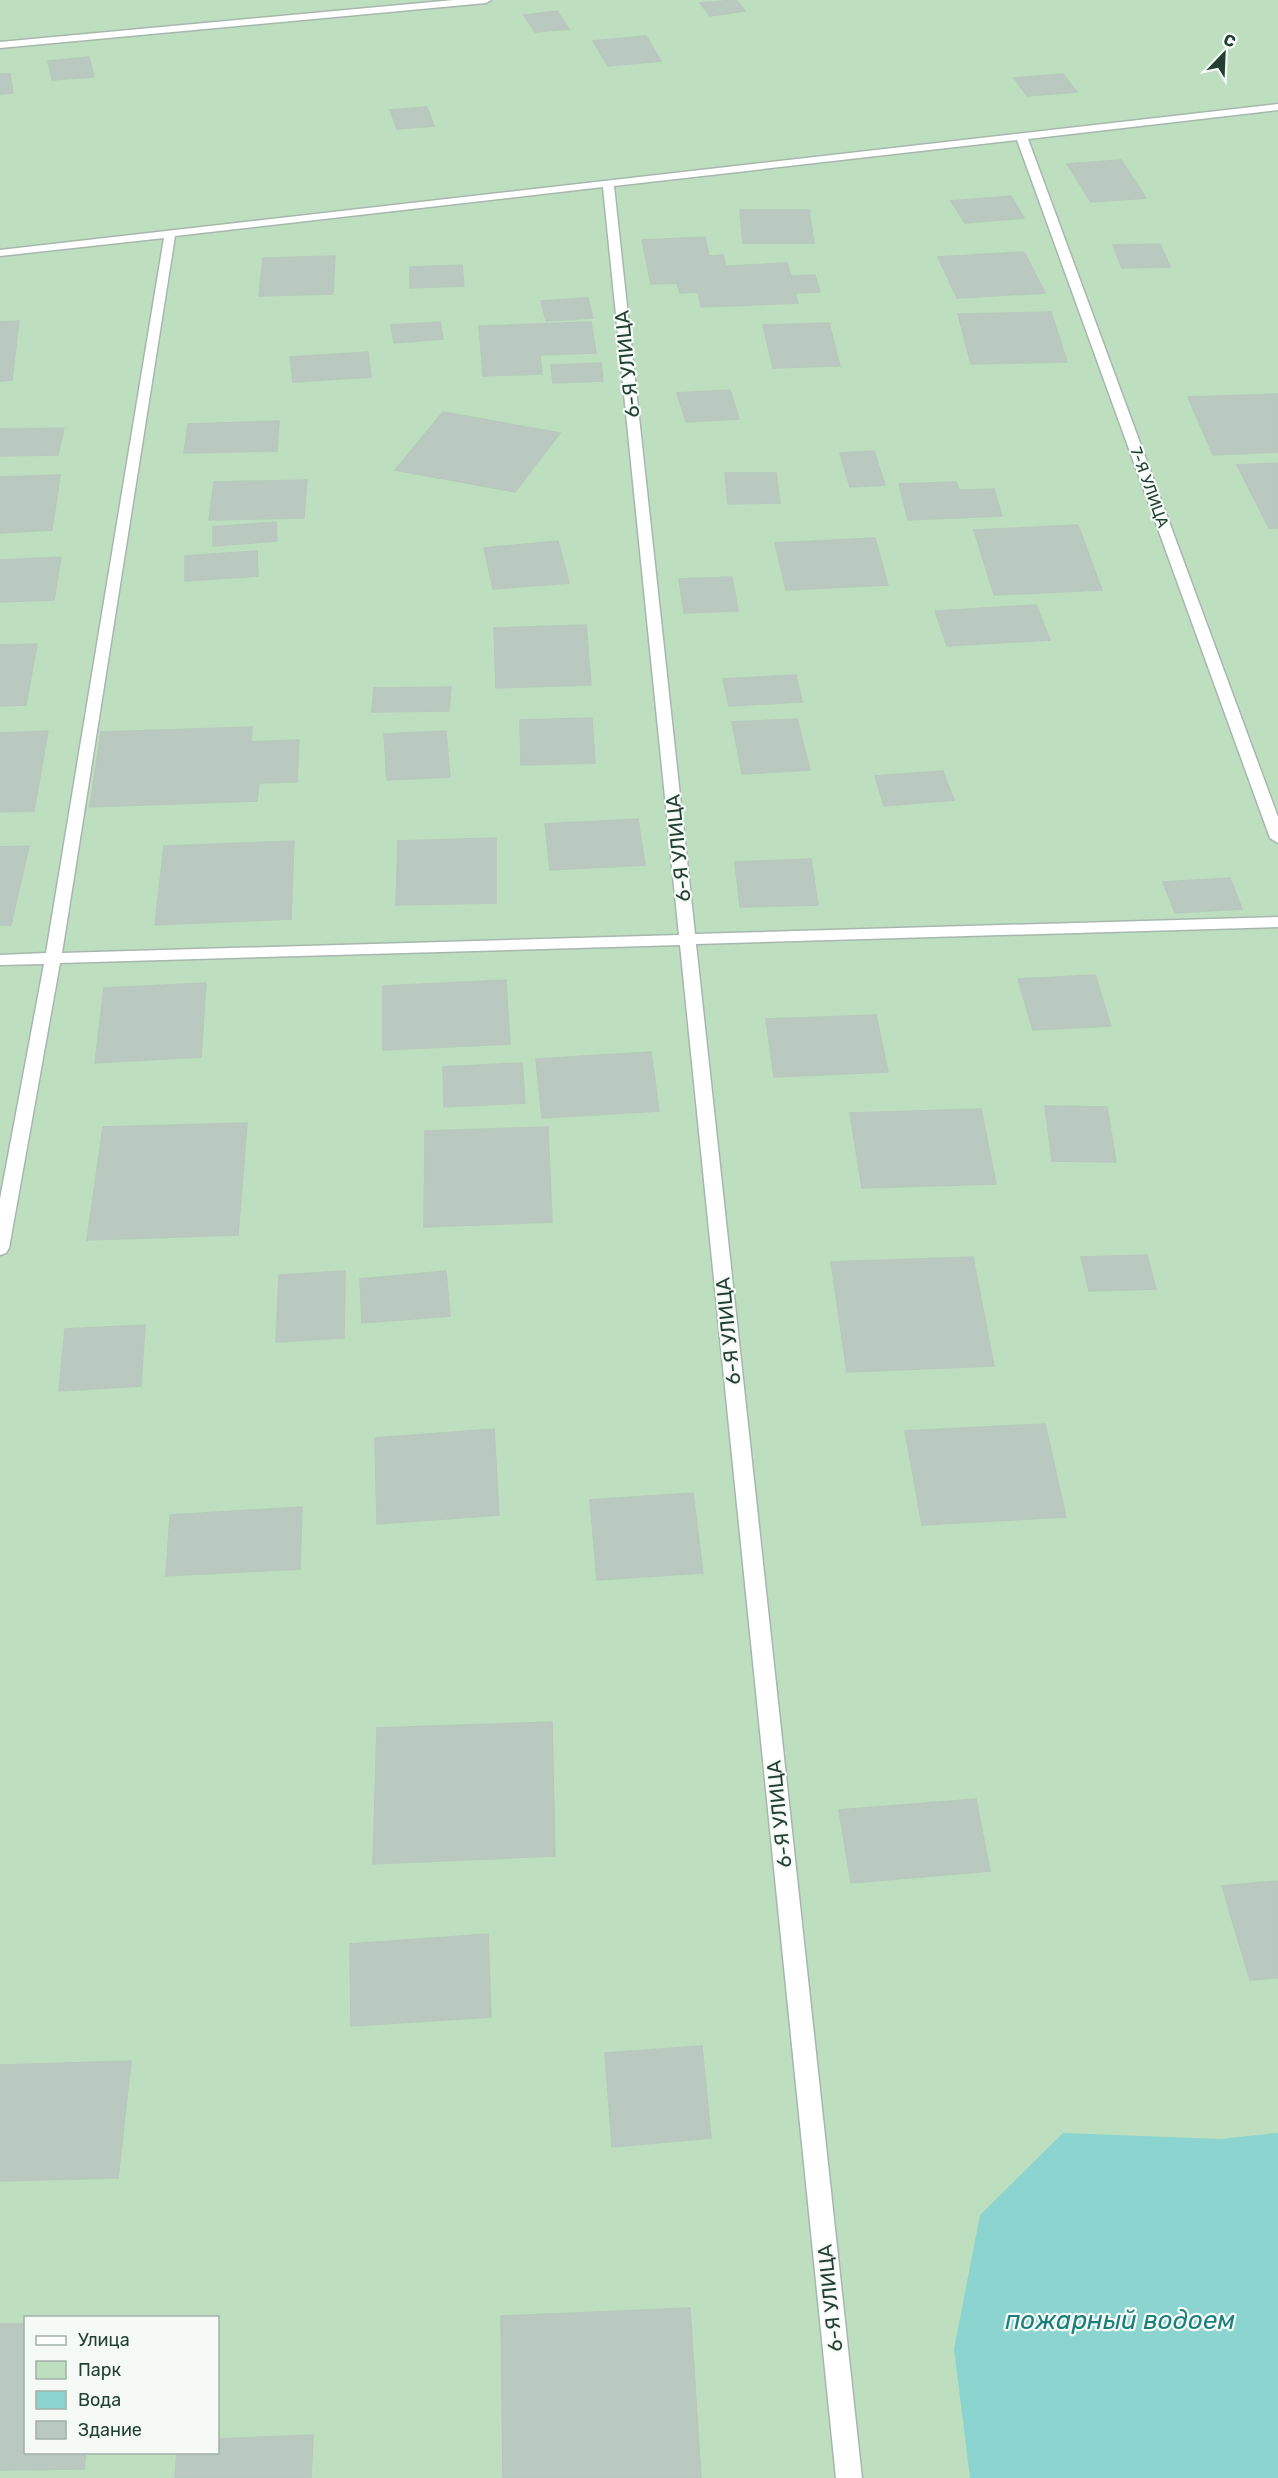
<svg xmlns="http://www.w3.org/2000/svg" width="1278" height="2478" font-family="Rubik,sans-serif">
<style>
.green{fill:#bddfbf;fill-rule:evenodd}
.water{fill:#8cd4d0}
.building{fill:#bac9c0;stroke:#b7c8bd;stroke-width:1.5}
.lines{fill:none;stroke-linecap:round;stroke-linejoin:round}
.minor-casing{stroke:#a7b7ae;stroke-width:3}
.minor{fill:#fff;fill-rule:evenodd}
.labels{text-anchor:middle;stroke-width:4.5;stroke-linejoin:round;paint-order:stroke}
.far-street-label{font-size:16px;fill:#234132;stroke:#f5faf7}
.street-label{font-size:20px;fill:#234132;stroke:#f5faf7}
.near-water-label{font-size:26px;font-style:italic;fill:#1b7f7b;stroke:#f5faf7}
</style>
<rect width="100%" height="100%" fill="#e5eee8"/>
<path class="green" d="M0,0H1278V2478H0ZM26,2318H218V2452H26Z"/>
<polygon class="water" points="1063,2133 1220,2139 1278,2133 1278,2478 970,2478 954,2349 980,2215"/>
<g class="building">
<polygon points="736,0 745,11 710,16 700,3"/>
<polygon points="557,11 569,29 535,32 524,15"/>
<polygon points="646,36 661,61 608,66 593,41"/>
<polygon points="89,57 94,77 52,80 48,61"/>
<polygon points="0,74 10,74 13,93 0,94"/>
<polygon points="1063,74 1077,92 1027,96 1014,78"/>
<polygon points="427,107 434,126 397,129 390,110"/>
<polygon points="1121,160 1146,198 1091,202 1067,164"/>
<polygon points="1011,196 1024,218 965,223 951,201"/>
<polygon points="740,210 809,210 814,243 743,243"/>
<polygon points="705,237 709,256 723,255 726,266 787,263 791,276 815,275 820,292 795,293 798,303 701,307 698,292 680,293 677,283 651,284 642,240"/>
<polygon points="1160,244 1170,267 1122,268 1113,245"/>
<polygon points="1024,252 1045,293 957,298 938,257"/>
<polygon points="335,256 333,294 259,296 263,258"/>
<polygon points="462,265 464,286 410,288 410,267"/>
<polygon points="588,298 593,318 546,321 541,301"/>
<polygon points="1051,312 1067,362 971,364 958,314"/>
<polygon points="19,321 12,380 0,381 0,322"/>
<polygon points="440,322 443,339 394,343 391,325"/>
<polygon points="591,322 596,353 540,355 542,374 483,376 479,326"/>
<polygon points="829,323 840,366 773,368 763,325"/>
<polygon points="368,352 371,377 293,382 290,357"/>
<polygon points="601,363 603,381 553,383 551,365"/>
<polygon points="730,390 739,419 686,422 677,393"/>
<polygon points="1278,394 1278,452 1213,455 1188,397"/>
<polygon points="443,412 560,433 515,492 395,470"/>
<polygon points="279,421 277,451 184,453 188,424"/>
<polygon points="64,428 58,455 0,456 0,429"/>
<polygon points="874,451 885,485 850,487 840,453"/>
<polygon points="1278,463 1278,528 1269,528 1237,465"/>
<polygon points="725,473 776,473 780,503 728,504"/>
<polygon points="60,475 52,530 0,533 0,477"/>
<polygon points="307,480 304,518 209,520 214,482"/>
<polygon points="956,482 959,490 994,489 1002,516 908,520 899,484"/>
<polygon points="276,522 277,541 213,546 213,527"/>
<polygon points="1078,525 1102,590 994,595 974,530"/>
<polygon points="875,538 888,585 786,590 775,543"/>
<polygon points="558,541 569,583 493,589 484,548"/>
<polygon points="257,551 258,576 185,581 185,556"/>
<polygon points="61,557 54,600 0,602 0,560"/>
<polygon points="732,577 738,611 684,613 679,579"/>
<polygon points="1036,605 1050,640 947,646 935,611"/>
<polygon points="586,625 591,685 496,688 494,628"/>
<polygon points="37,644 26,705 0,706 0,645"/>
<polygon points="796,675 802,702 729,706 723,679"/>
<polygon points="451,687 449,711 372,712 374,688"/>
<polygon points="592,718 595,763 521,765 520,720"/>
<polygon points="797,719 810,770 742,774 732,722"/>
<polygon points="252,727 251,742 299,740 297,782 259,783 257,801 90,807 101,732"/>
<polygon points="48,731 34,811 0,812 0,733"/>
<polygon points="446,731 450,777 387,780 384,734"/>
<polygon points="943,771 954,800 884,806 875,776"/>
<polygon points="638,819 645,865 550,870 545,824"/>
<polygon points="496,838 496,903 396,905 398,841"/>
<polygon points="294,841 291,919 155,925 164,846"/>
<polygon points="29,846 11,925 0,925 0,847"/>
<polygon points="811,859 818,905 740,907 735,862"/>
<polygon points="1230,878 1242,909 1175,913 1163,882"/>
<polygon points="1095,975 1111,1026 1033,1030 1018,979"/>
<polygon points="506,980 510,1044 383,1050 383,986"/>
<polygon points="206,983 201,1057 95,1063 104,988"/>
<polygon points="876,1015 888,1072 774,1077 766,1019"/>
<polygon points="651,1052 659,1111 542,1118 536,1059"/>
<polygon points="522,1063 525,1103 444,1107 443,1067"/>
<polygon points="1045,1106 1107,1107 1116,1162 1052,1161"/>
<polygon points="981,1109 996,1184 862,1188 850,1113"/>
<polygon points="247,1123 238,1235 87,1240 103,1127"/>
<polygon points="548,1127 552,1222 424,1227 425,1131"/>
<polygon points="1147,1255 1156,1289 1089,1291 1081,1257"/>
<polygon points="973,1257 994,1366 847,1372 831,1262"/>
<polygon points="345,1271 344,1338 276,1342 279,1275"/>
<polygon points="446,1271 450,1316 362,1323 360,1279"/>
<polygon points="145,1325 141,1386 59,1391 65,1329"/>
<polygon points="1045,1424 1066,1517 922,1525 905,1431"/>
<polygon points="494,1429 499,1515 377,1524 375,1438"/>
<polygon points="693,1493 703,1573 597,1580 590,1500"/>
<polygon points="302,1507 300,1569 166,1576 170,1515"/>
<polygon points="552,1722 555,1856 373,1864 377,1728"/>
<polygon points="976,1799 990,1871 851,1883 839,1810"/>
<polygon points="1278,1881 1278,1978 1250,1980 1222,1886"/>
<polygon points="488,1934 491,2017 351,2026 350,1944"/>
<polygon points="702,2046 711,2138 612,2147 605,2053"/>
<polygon points="131,2061 118,2178 0,2181 0,2065"/>
<polygon points="690,2308 701,2478 503,2478 501,2316"/>
<polygon points="0,2324 26,2324 26,2452 86,2452 84,2469 0,2470"/>
<polygon points="313,2435 311,2478 175,2478 177,2452 218,2452 218,2439"/>
</g>
<g class="lines">
<defs>
<g id="minor">
<polygon points="454,0 491,0 486,3 0,48 0,42"/>
<path d="M1278,104V110L1028,139L1278,817V843L1270,838L1017,140L614,186L695,934L1278,917V927L696,944L862,2478H836L680,945L60,963L9,1248L6,1253L0,1255V1199L44,964L0,965V955L46,953L164,238L0,256V250ZM603,187L679,935L62,953L175,236Z"/>
</g>
</defs>
<use href="#minor" class="minor-casing"/>
<use href="#minor" class="minor"/>
</g>
<g class="labels">
<g class="far-street-label">
<text transform="translate(1150 487) rotate(70)" y="6">7-Я УЛИЦА</text>
</g>
<g class="street-label">
<text transform="translate(627 364) rotate(-96)" y="7">6-Я УЛИЦА</text>
<text transform="translate(678 848) rotate(-96)" y="7">6-Я УЛИЦА</text>
<text transform="translate(728 1331) rotate(-96)" y="7">6-Я УЛИЦА</text>
<text transform="translate(779 1814) rotate(-96)" y="7">6-Я УЛИЦА</text>
<text transform="translate(830 2298) rotate(-96)" y="7">6-Я УЛИЦА</text>
</g>
<g class="near-water-label">
<text x="1120" y="2329">пожарный водоем</text>
</g>
</g>
<rect x="24" y="2316" width="195" height="138" fill="#f5faf7" stroke="#a1b0a8" stroke-width="1.5"/>
<rect x="36" y="2336" width="30" height="9" fill="#ffffff" stroke="#a1b0a8" stroke-width="1.5"/>
<text x="78" y="2346" font-size="18" fill="#234132">Улица</text>
<rect x="36" y="2361" width="30" height="18" fill="#bddfbf" stroke="#a1b0a8" stroke-width="1.5"/>
<text x="78" y="2376" font-size="18" fill="#234132">Парк</text>
<rect x="36" y="2391" width="30" height="18" fill="#8cd4d0" stroke="#a1b0a8" stroke-width="1.5"/>
<text x="78" y="2406" font-size="18" fill="#234132">Вода</text>
<rect x="36" y="2421" width="30" height="18" fill="#bac9c0" stroke="#a1b0a8" stroke-width="1.5"/>
<text x="78" y="2436" font-size="18" fill="#234132">Здание</text>
<g transform="translate(1224 54) rotate(23)" stroke="#f5faf7" stroke-width="4.5" paint-order="stroke">
<path d="M0-4.5L10 22L0 15L-10 22Z" fill="#234132"/>
<text y="-9" font-size="16" font-weight="bold" text-anchor="middle" fill="#234132">С</text>
</g>
</svg>
